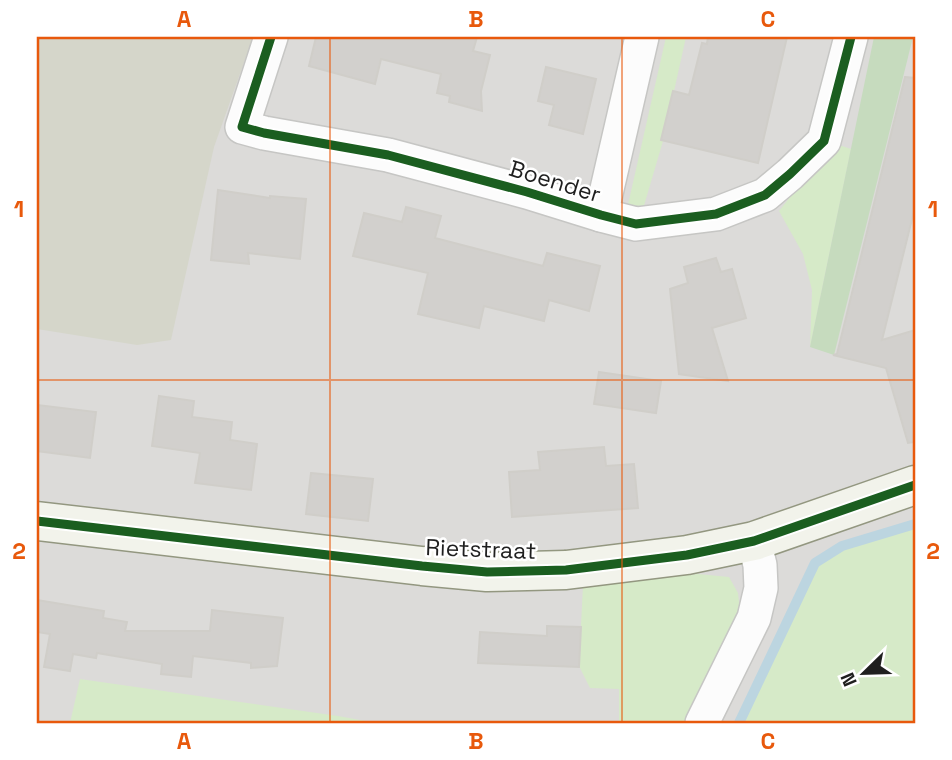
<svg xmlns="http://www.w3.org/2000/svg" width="952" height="760" font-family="'Space Grotesk',sans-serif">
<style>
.residential{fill:#dcdbd9}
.construction{fill:#d5d6ca}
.grass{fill:#d6eac8}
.forest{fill:#c6dbbe}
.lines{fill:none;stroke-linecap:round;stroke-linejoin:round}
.stream{stroke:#bcd5e0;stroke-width:10}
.building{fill:#d2d0cd;stroke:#d0cec9;stroke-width:2}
.street-casing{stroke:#c6c6c4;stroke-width:36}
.secondary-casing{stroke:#939780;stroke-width:41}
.street{stroke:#fcfcfc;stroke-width:33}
.secondary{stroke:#f2f3eb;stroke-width:38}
.cycleway-casing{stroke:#fff;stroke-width:13}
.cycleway{stroke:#1b5e20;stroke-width:9}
.grid{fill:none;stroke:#e8590c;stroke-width:2;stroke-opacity:0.55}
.labels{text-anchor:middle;stroke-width:5;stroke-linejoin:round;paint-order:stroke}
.street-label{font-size:23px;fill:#1f1f1f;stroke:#fff}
.neatline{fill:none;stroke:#e8590c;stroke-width:2.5}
.grid-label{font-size:23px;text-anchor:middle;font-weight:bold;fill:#e8590c}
</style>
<rect width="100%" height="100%" fill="#edece8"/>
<rect class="residential" x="37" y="37" width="878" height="686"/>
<polygon class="construction" points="37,37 253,37 214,147 171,340 137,345 37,329"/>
<g class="grass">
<polygon points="666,37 686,37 663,141 643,209 627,209"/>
<polygon points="833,143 851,149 810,347 812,290 803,254 779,211"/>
<polygon points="915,521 915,723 741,723 819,564 866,537"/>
<polygon points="698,574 729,577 738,593 740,612 689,723 619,723 619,689 590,688 579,666 583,585"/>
<polygon points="80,679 338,716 377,723 70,723"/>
</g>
<polygon class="forest" points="874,37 913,37 834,355 810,347"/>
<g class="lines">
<polyline class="stream" points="739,723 815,563 842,546 915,524"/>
</g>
<g class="building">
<polygon points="316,37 477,37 473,51 490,55 481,91 482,111 449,102 450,96 437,93 441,74 381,59 375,84 309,66"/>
<polygon points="708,37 787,37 758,163 661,140 673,91 689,95 702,43 707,44"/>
<polygon points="546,67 596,79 583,134 549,125 554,105 538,101"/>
<polygon points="905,77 915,78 915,207 882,340 915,330 915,442 908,443 886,368 833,355 837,354"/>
<polygon points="218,190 270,198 270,196 306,199 300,259 248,253 249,264 211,260"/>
<polygon points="406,207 441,216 435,238 543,266 547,253 600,266 589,311 549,300 544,321 484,306 479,328 418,314 428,273 353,256 364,213 402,222"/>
<polygon points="716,258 721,272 732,269 746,318 712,328 728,381 679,374 670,289 688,283 684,267"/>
<polygon points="599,372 661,381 656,413 594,404"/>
<polygon points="159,396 194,401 192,417 232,422 230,440 257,444 251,490 195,483 200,453 152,446"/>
<polygon points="37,405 96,412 90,458 37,451"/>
<polygon points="604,447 606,466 634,464 638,508 512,517 509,472 540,470 538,452"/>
<polygon points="311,473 373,479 368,521 306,514"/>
<polygon points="37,600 104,611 103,618 127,622 125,631 210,631 212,610 283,618 277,666 251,668 251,663 193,656 191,677 161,674 162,664 97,653 96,658 73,654 70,671 44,667 50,634 37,632"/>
<polygon points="547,626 581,627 579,667 478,663 480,632 547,636"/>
</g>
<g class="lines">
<defs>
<g id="street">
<polyline points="271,37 242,127 264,133 388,155 527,192 601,215 636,224 716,214 765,195 790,174 824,141 851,37"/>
<polyline points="601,215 642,37"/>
<polyline points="702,723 754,618 761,588 760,565 754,541"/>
</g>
<polyline id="secondary" points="37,521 422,566 487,572 566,570 687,555 754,541 915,485"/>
</defs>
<use href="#street" class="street-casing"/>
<use href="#secondary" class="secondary-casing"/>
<use href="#street" class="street"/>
<use href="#secondary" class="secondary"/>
<defs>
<g id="cycleway">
<polyline points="271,37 242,127 264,133 388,155 527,192 601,215 636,224 716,214 765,195 790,174 824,141 851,37"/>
<polyline points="37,521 422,566 487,572 566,570 687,555 754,541 915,485"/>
</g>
</defs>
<use href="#cycleway" class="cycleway-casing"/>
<use href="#cycleway" class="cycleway"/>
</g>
<path class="grid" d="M330,37V723M622,37V723M37,380H915"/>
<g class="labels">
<g class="street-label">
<text transform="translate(555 181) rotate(17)" y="8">Boender</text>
<text transform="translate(481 549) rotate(2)" y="8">Rietstraat</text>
</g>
</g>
<rect width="952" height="760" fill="none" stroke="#ffffff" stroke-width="77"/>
<g transform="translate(864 673) rotate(247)" stroke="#ffffff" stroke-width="5" paint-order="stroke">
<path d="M0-5L12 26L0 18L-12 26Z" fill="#1f1f1f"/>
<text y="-10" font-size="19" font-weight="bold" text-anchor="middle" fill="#1f1f1f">N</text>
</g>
<rect x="38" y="38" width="876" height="684" class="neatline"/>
<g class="grid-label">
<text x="184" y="27">A</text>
<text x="476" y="27">B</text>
<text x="768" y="27">C</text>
<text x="19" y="217">1</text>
<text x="933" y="217">1</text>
<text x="19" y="559">2</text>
<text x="933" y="559">2</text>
<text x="184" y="749">A</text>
<text x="476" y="749">B</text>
<text x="768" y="749">C</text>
</g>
</svg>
